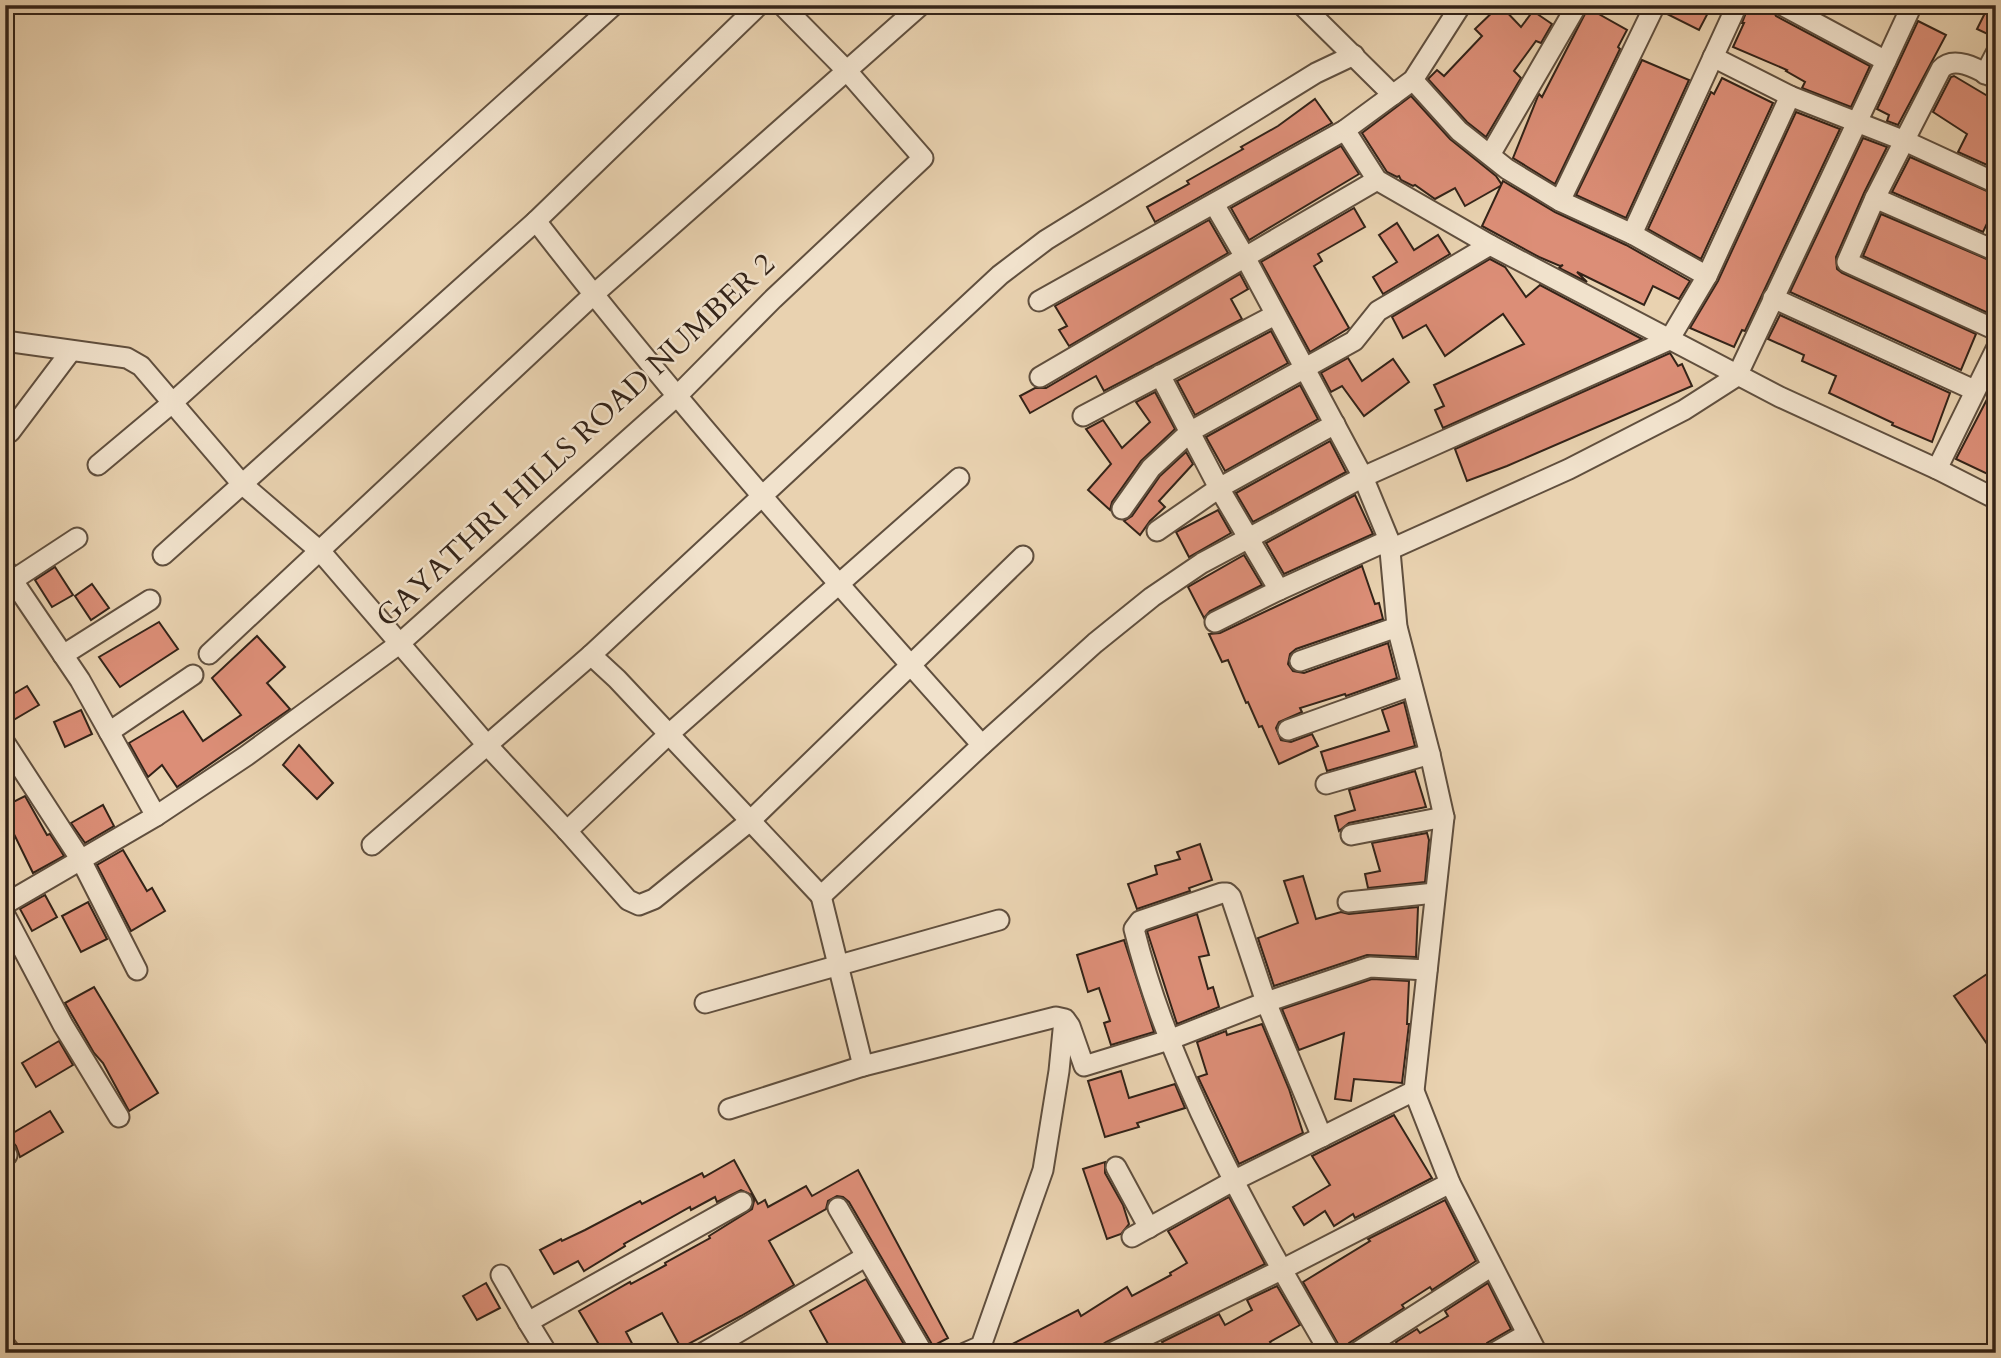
<svg xmlns="http://www.w3.org/2000/svg" width="2001" height="1358" font-family="Cardo,serif">
<style>
.building{fill:#dc8e77;stroke:#332318;stroke-width:2}
.lines{fill:none;stroke-linecap:round;stroke-linejoin:round}
.minor-casing{stroke:#604f3e;stroke-width:23}
.minor{stroke:#f1e2cc;stroke-width:19}
.labels{text-anchor:middle;stroke-width:5;stroke-linejoin:round;paint-order:stroke}
.street-label{font-size:30px;fill:#332318;stroke:#f1e2cc}
</style>
<rect width="100%" height="100%" fill="#e9d2b0"/>
<filter id="stains"><feTurbulence type="fractalNoise" baseFrequency=".00286" numOctaves="4"/><feColorMatrix values="0 0 0 0 .2 0 0 0 0 .09 0 0 0 0 .02 0 0 0 .5 -.17"/></filter>
<radialGradient id="worn" r=".72"><stop offset=".6" stop-color="#630" stop-opacity="0"/><stop offset="1" stop-color="#630" stop-opacity=".3"/></radialGradient>
<g class="building">
<polygon points="1500,5 1521,27 1533,11 1552,24 1541,43 1536,41 1514,71 1521,78 1486,137 1467,122 1428,79 1437,70 1444,76 1482,36 1475,29"/>
<polygon points="1667,5 1723,5 1720,12 1711,7 1699,30 1665,13"/>
<polygon points="1749,5 1770,5 1776,16 1870,66 1851,107 1802,88 1805,82 1786,71 1787,70 1733,47 1744,23 1742,23"/>
<polygon points="1989,5 1996,5 1996,38 1977,29"/>
<polygon points="1588,8 1627,30 1618,47 1620,49 1555,184 1513,158 1538,96 1539,94 1542,97"/>
<polygon points="1918,21 1946,35 1898,125 1887,121 1889,115 1877,109"/>
<polygon points="1642,60 1689,80 1626,218 1576,195"/>
<polygon points="1954,76 1996,101 1996,169 1958,152 1967,134 1933,112 1951,77"/>
<polygon points="1722,78 1773,103 1701,259 1648,229 1711,92 1714,94"/>
<polygon points="1411,96 1450,139 1496,176 1502,185 1465,206 1455,188 1435,199 1415,185 1413,186 1401,180 1399,176 1397,177 1387,172 1362,133"/>
<polygon points="1315,99 1332,123 1155,222 1147,207 1189,184 1187,181 1243,149 1241,147 1278,126"/>
<polygon points="1796,112 1840,129 1745,331 1742,330 1734,347 1690,328 1718,281"/>
<polygon points="1863,138 1887,147 1864,193 1836,257 1837,269 1842,273 1976,334 1961,370 1790,292"/>
<polygon points="1341,146 1359,174 1249,240 1231,208"/>
<polygon points="1910,157 1996,195 1996,220 1990,217 1983,232 1892,192"/>
<polygon points="1503,181 1555,212 1626,245 1690,281 1679,299 1653,286 1644,305 1577,272 1587,282 1559,268 1563,265 1560,266 1539,257 1482,226"/>
<polygon points="1354,208 1365,227 1318,254 1322,261 1314,266 1349,328 1310,352 1261,262"/>
<polygon points="1881,214 1996,263 1996,295 1988,313 1863,256"/>
<polygon points="1209,220 1228,253 1069,346 1059,330 1067,326 1055,306"/>
<polygon points="1397,223 1414,250 1438,235 1450,254 1383,294 1373,277 1397,262 1379,235"/>
<polygon points="1490,259 1505,267 1526,297 1540,285 1642,339 1443,428 1435,410 1444,406 1434,385 1524,344 1503,314 1445,356 1426,325 1403,338 1392,317"/>
<polygon points="1240,274 1248,289 1231,299 1242,319 1104,391 1096,376 1030,413 1020,396 1035,388 1046,388"/>
<polygon points="1780,315 1950,393 1932,442 1892,425 1893,423 1829,393 1836,376 1802,361 1804,355 1768,339"/>
<polygon points="1271,331 1288,363 1195,415 1177,381"/>
<polygon points="1670,353 1678,366 1682,364 1692,386 1507,466 1467,481 1455,449"/>
<polygon points="1348,358 1362,381 1393,359 1409,382 1364,416 1342,386 1331,392 1321,373"/>
<polygon points="1996,382 1996,478 1956,459"/>
<polygon points="1300,385 1318,419 1225,471 1206,437"/>
<polygon points="1155,392 1175,429 1141,461 1112,502 1110,510 1088,490 1111,464 1086,429 1103,420 1122,448 1150,422 1136,402"/>
<polygon points="1330,441 1346,472 1253,522 1236,493"/>
<polygon points="1186,452 1193,464 1159,501 1165,507 1150,521 1140,535 1124,521 1132,516 1160,476"/>
<polygon points="1355,495 1373,534 1284,574 1266,543"/>
<polygon points="1218,510 1231,533 1189,557 1176,532"/>
<polygon points="1244,555 1262,585 1210,611 1204,618 1188,587"/>
<polygon points="1362,566 1375,604 1379,603 1383,619 1296,649 1290,654 1288,664 1293,671 1304,673 1388,643 1397,678 1346,696 1345,694 1300,708 1302,712 1279,722 1276,728 1281,740 1291,742 1312,734 1318,746 1279,764 1262,726 1259,727 1248,702 1246,703 1228,660 1222,662 1209,634 1220,633"/>
<polygon points="55,567 73,595 52,607 35,580"/>
<polygon points="92,584 109,608 91,620 75,596"/>
<polygon points="159,622 178,649 120,687 99,657"/>
<polygon points="257,636 285,667 267,683 290,709 177,787 162,765 148,777 129,743 183,711 203,741 241,715 212,678"/>
<polygon points="27,686 39,705 5,725 5,699"/>
<polygon points="1404,702 1415,746 1327,771 1321,752 1389,731 1382,710"/>
<polygon points="81,710 92,734 65,747 54,722"/>
<polygon points="299,745 333,783 317,799 283,765"/>
<polygon points="1415,771 1426,807 1349,823 1339,831 1335,816 1355,810 1349,790"/>
<polygon points="25,796 47,835 50,834 64,856 33,873 12,830 5,833 5,806"/>
<polygon points="103,805 114,826 85,843 71,823"/>
<polygon points="1427,833 1429,840 1425,882 1368,888 1365,874 1380,871 1372,843"/>
<polygon points="1200,844 1212,880 1189,888 1190,891 1137,909 1128,884 1157,874 1155,866 1180,859 1177,852"/>
<polygon points="123,850 147,891 152,888 165,911 131,931 97,865"/>
<polygon points="1303,876 1316,919 1341,912 1349,914 1418,907 1416,957 1367,955 1274,986 1258,938 1298,923 1284,881"/>
<polygon points="45,895 57,917 32,931 20,909"/>
<polygon points="88,902 107,939 81,952 62,916"/>
<polygon points="1197,914 1209,955 1199,957 1208,989 1213,987 1219,1007 1177,1024 1147,931"/>
<polygon points="1124,940 1154,1032 1111,1045 1104,1023 1110,1021 1099,988 1088,992 1077,955"/>
<polygon points="1996,968 1996,1057 1954,996"/>
<polygon points="1372,979 1409,981 1407,1024 1409,1024 1402,1083 1354,1079 1351,1101 1335,1099 1344,1033 1299,1050 1282,1009"/>
<polygon points="94,987 158,1093 129,1111 103,1063 94,1053 65,1003"/>
<polygon points="1262,1024 1289,1089 1303,1133 1239,1164 1198,1077 1207,1074 1197,1042 1226,1031 1227,1035"/>
<polygon points="59,1041 73,1065 36,1087 22,1063"/>
<polygon points="1121,1071 1129,1098 1175,1084 1185,1108 1137,1123 1139,1127 1105,1137 1088,1081"/>
<polygon points="50,1111 63,1132 20,1157 16,1146 8,1136"/>
<polygon points="1394,1115 1432,1178 1355,1218 1353,1214 1334,1226 1325,1211 1304,1225 1293,1207 1330,1185 1312,1156"/>
<polygon points="734,1160 758,1204 765,1200 768,1207 806,1186 812,1196 858,1170 948,1338 933,1346 849,1202 843,1197 837,1196 828,1201 826,1209 769,1241 794,1285 741,1316 681,1348 662,1313 626,1332 637,1353 604,1353 579,1311 630,1282 631,1284 666,1265 665,1263 710,1238 709,1236 752,1209 754,1201 752,1195 741,1190 717,1202 715,1197 691,1210 690,1207 624,1244 625,1246 584,1271 578,1261 554,1274 540,1250 561,1239 562,1241 585,1230 640,1201 642,1204 702,1173 704,1177"/>
<polygon points="1105,1162 1105,1173 1123,1205 1129,1224 1121,1234 1107,1239 1083,1169"/>
<polygon points="1229,1197 1265,1264 1106,1342 1090,1353 995,1353 1078,1310 1081,1316 1127,1287 1132,1296 1171,1275 1170,1273 1187,1263 1168,1231"/>
<polygon points="1445,1200 1476,1261 1432,1290 1430,1287 1402,1305 1404,1308 1349,1343 1342,1351 1303,1282 1370,1241 1368,1239"/>
<polygon points="866,1279 909,1353 833,1353 810,1311"/>
<polygon points="486,1283 500,1308 477,1320 463,1296"/>
<polygon points="1488,1283 1511,1329 1487,1343 1482,1353 1403,1353 1396,1342 1417,1329 1420,1333 1448,1316 1445,1311"/>
<polygon points="1277,1286 1300,1325 1270,1342 1276,1353 1169,1353 1162,1342 1219,1314 1225,1325 1252,1310 1247,1300"/>
</g>
<g class="lines">
<defs>
<g id="minor">
<polyline points="1302,5 1393,95"/>
<polyline points="1354,55 1316,73 1046,240 1000,275 591,655 617,679 821,896 982,745 1095,643 1152,597 1202,563 1363,477 1669,340 1707,276 1790,96"/>
<polyline points="1713,57 1790,96 1905,141 1996,183"/>
<polyline points="1886,61 1912,5"/>
<polyline points="1985,74 1996,53"/>
<path d="M1996,79C1981,71 1955,54 1941,69L1875,198L1847,262L1996,330"/>
<polyline points="1413,80 1459,131 1507,169 1560,201 1632,234 1707,276"/>
<polyline points="1345,130 1377,180 1490,245 1780,397 1937,469 1996,499"/>
<polyline points="1490,155 1577,5"/>
<polyline points="1875,198 1996,251"/>
<polyline points="1560,201 1655,5"/>
<polyline points="1214,204 1245,257 1363,477 1389,540 1397,627 1430,754 1444,817 1414,1091 1450,1183 1537,1353"/>
<path d="M536,221C676,402 829,574 982,745"/>
<polyline points="1632,234 1737,5"/>
<polyline points="1773,298 1974,390"/>
<polyline points="1039,301 1345,130 1413,80 1461,5"/>
<polyline points="5,341 127,358 141,366 242,484 321,552 487,745 567,831 628,900 639,905 654,899 750,821 1023,556"/>
<polyline points="1160,375 1219,488 1279,590"/>
<polyline points="1040,377 1377,180"/>
<polyline points="1083,416 1275,315"/>
<polyline points="5,433 10,432 71,351"/>
<polyline points="98,465 172,403 614,5"/>
<polyline points="1937,469 1996,349"/>
<polyline points="1122,509 1151,468 1191,431 1354,341 1378,311 1490,245"/>
<polyline points="1157,531 1219,488 1335,424"/>
<polyline points="1389,550 1569,469 1684,410 1737,376 1886,61 1782,5"/>
<polyline points="163,555 536,221 759,5"/>
<polyline points="5,569 80,680 156,816"/>
<polyline points="13,580 77,538"/>
<polyline points="1215,622 1279,590 1389,540"/>
<polyline points="209,654 593,295 921,5"/>
<polyline points="63,655 150,600"/>
<polyline points="1300,661 1397,627"/>
<polyline points="1288,730 1411,686"/>
<polyline points="109,732 193,675"/>
<polyline points="5,743 81,860 137,970"/>
<polyline points="1326,784 1430,754"/>
<polyline points="567,831 669,734 959,478"/>
<polyline points="1351,835 1444,817"/>
<polyline points="372,845 591,655"/>
<polyline points="821,896 863,1066"/>
<polyline points="1348,902 1435,893"/>
<polyline points="5,904 156,816 246,756 399,644 678,395 773,299 923,158 847,71 782,5"/>
<polyline points="5,915 63,1025 119,1117"/>
<polyline points="705,1003 999,920"/>
<polyline points="729,1109 863,1066 1056,1017 1065,1019 1070,1026 1084,1066 1169,1040 1266,1002 1370,967 1427,970"/>
<path d="M1322,1137L1266,1002L1231,897L1227,893H1222L1140,921L1134,929C1171,1078 1253,1221 1330,1353"/>
<polyline points="5,1151 7,1155"/>
<polyline points="1116,1167 1149,1228"/>
<polyline points="838,1208 923,1353"/>
<polyline points="1132,1237 1233,1181 1414,1091"/>
<polyline points="501,1275 528,1322"/>
<polyline points="5,1345 11,1353"/>
<polyline points="547,1353 528,1322 742,1202"/>
<polyline points="703,1353 865,1257"/>
<polyline points="965,1353 981,1346 1043,1170 1059,1071 1064,1020"/>
<polyline points="1111,1353 1281,1270 1450,1183"/>
<polyline points="1356,1353 1492,1266"/>
<polyline points="1494,1353 1527,1334"/>
</g>
</defs>
<use href="#minor" class="minor-casing"/>
<use href="#minor" class="minor"/>
</g>
<g class="labels">
<g class="street-label">
<text transform="translate(575 440) rotate(-43)" y="10">GAYATHRI HILLS ROAD NUMBER 2</text>
</g>
</g>
<rect width="2001" height="1358" fill="none" stroke="#e9d2b0" stroke-width="28"/>
<rect x="7" y="7" width="1987" height="1344" fill="none" stroke="#332318" stroke-width="3.5"/>
<rect x="14" y="14" width="1973" height="1330" fill="none" stroke="#332318" stroke-width="2"/>
<rect width="100%" height="100%" filter="url(#stains)"/>
<rect width="100%" height="100%" fill="url(#worn)"/>
</svg>
